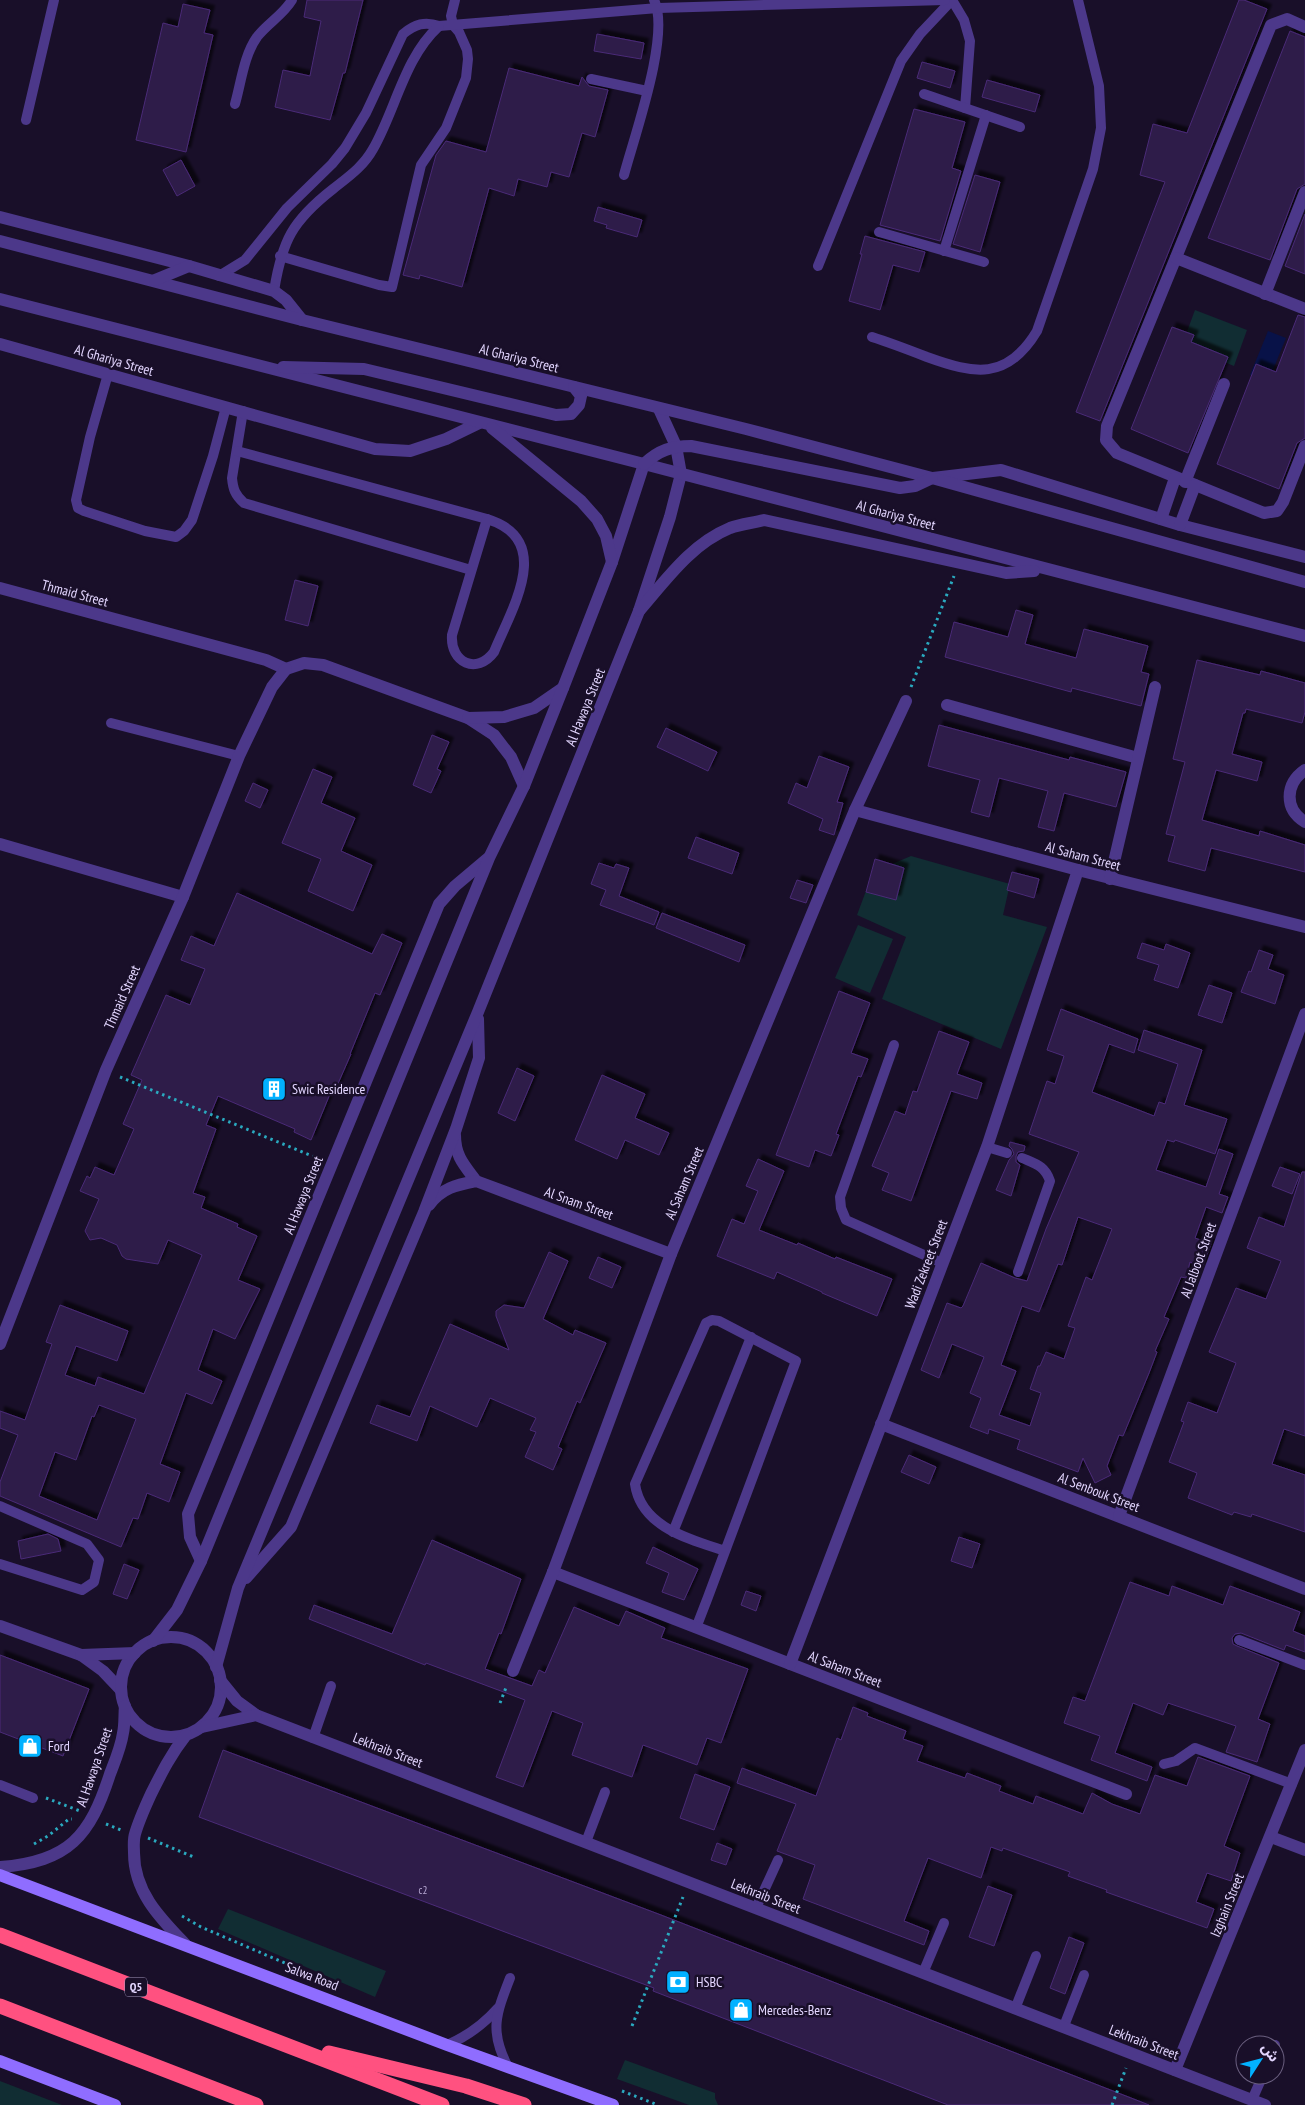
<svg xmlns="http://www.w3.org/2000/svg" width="1305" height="2105" font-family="'PT Sans Narrow','Noto Sans Arabic',sans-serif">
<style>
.green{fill:#112d33}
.water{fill:#081248}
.building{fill:#2e1a4a;stroke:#4a2b77;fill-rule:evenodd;filter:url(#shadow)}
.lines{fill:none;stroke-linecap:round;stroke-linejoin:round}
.path{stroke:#2aa9bf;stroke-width:3;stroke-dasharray:2.5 4;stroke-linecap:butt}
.service{stroke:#4c388a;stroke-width:10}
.minor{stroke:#4c388a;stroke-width:12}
.tertiary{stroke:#4c388a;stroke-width:12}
.secondary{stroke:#8f6dff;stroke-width:12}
.motorway{stroke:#ff5180;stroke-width:15}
.labels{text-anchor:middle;stroke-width:5;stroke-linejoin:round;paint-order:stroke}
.number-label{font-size:11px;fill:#b6a7d2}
.shield{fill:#190f29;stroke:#a69abf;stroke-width:1}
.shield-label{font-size:12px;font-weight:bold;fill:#e3d6ff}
.street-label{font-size:14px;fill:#e3d6ff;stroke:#190f29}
.poi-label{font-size:14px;fill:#e3d6ff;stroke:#190f29;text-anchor:start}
</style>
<defs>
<filter id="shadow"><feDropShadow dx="4.5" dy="-4.5" stdDeviation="1" flood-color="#0009"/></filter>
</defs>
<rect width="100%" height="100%" fill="#190f29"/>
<g class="green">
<polygon points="1195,310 1247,330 1234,366 1182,345"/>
<polygon points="911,856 1010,884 1003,915 1047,927 1001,1049 882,999 906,937 857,915 873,872"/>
<polygon points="858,925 893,939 870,993 835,978"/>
<polygon points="228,1909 386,1971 375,1997 218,1929"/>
<polygon points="625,2060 715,2093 715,2098 718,2105 689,2105 617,2079"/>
<polygon points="0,2081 62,2105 0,2105"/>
</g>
<polygon class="water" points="1268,331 1286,338 1268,382 1250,375"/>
<g class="building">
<polygon points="307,0 363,0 345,73 343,73 330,120 275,107 283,70 310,76 321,21 304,17"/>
<polygon points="1239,0 1244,0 1267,9 1100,421 1076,412 1165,182 1140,175 1153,124 1187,133"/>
<polygon points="183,4 210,10 204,33 213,35 186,152 136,140 163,23 178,27"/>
<polygon points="1290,31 1305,37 1305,184 1297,189 1270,260 1208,238"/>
<polygon points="597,34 644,43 641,59 594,51"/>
<polygon points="922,62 955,71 950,88 917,78"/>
<polygon points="509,68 579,86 582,77 589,86 608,90 595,137 582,133 569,177 551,172 547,187 518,179 514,196 489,188 462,287 420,275 419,279 403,275 436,155 446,141 486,152"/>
<polygon points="987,80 1040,95 1035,112 982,97"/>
<polygon points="914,109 965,122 952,168 961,171 940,241 880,225"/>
<polygon points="181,160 195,186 177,196 163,170"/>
<polygon points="975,175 1000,182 980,252 953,244"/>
<polygon points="598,207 642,220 637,237 606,228 607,225 594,221"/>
<polygon points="1305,214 1305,274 1285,266"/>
<polygon points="865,236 925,252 919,272 893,265 880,310 849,301 862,254 860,254"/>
<polygon points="1298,315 1305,317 1305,438 1297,443 1279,489 1217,464 1256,364 1276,372"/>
<polygon points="1172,327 1194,335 1191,342 1228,357 1188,453 1131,429"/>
<polygon points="295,580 318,586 308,626 285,620"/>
<polygon points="1016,610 1033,615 1025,644 1076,658 1084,629 1148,646 1141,672 1149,674 1141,706 1072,688 1071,692 945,657 954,622 1008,637"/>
<polygon points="1197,660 1260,675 1261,671 1305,683 1305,712 1302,723 1246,709 1245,713 1243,713 1232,754 1262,762 1257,781 1216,770 1202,820 1259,836 1260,831 1305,845 1305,872 1211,848 1205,871 1168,861 1175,836 1166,834 1185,762 1173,759"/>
<polygon points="939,725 1069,760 1070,757 1126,772 1116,807 1064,793 1054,831 1038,827 1048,791 999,778 989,817 971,812 980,780 928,766"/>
<polygon points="666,728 717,752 708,771 657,747"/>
<polygon points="432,735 449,742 437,769 441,771 431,793 413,785"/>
<polygon points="819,756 849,767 837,802 843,803 834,835 819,830 823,819 788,803 796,783 807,788"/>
<polygon points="313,769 332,777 321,803 355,818 341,851 372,865 353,911 308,891 321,859 282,843"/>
<polygon points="253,783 268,790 260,808 245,801"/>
<polygon points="696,837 739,853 732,874 688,858"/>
<polygon points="875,859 904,868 896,900 866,892"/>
<polygon points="599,863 614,868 616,864 629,868 619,896 659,912 654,925 600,905 606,890 591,884"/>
<polygon points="1012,872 1039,879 1034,898 1007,890"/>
<polygon points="797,880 813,885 806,903 790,898"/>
<path d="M237,893L372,954L382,934L402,943L380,995L375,993L350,1054H351L333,1095L330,1094L311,1140L294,1132L295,1129L218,1096L206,1125L216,1129L193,1193L205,1197L201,1208L238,1224L237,1227L257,1236L238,1280L260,1289L235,1339L213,1329L198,1370L222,1381L212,1404L186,1393L160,1464L180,1472L169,1502L147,1493L138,1519L133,1518L121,1547L0,1496V1482L18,1435L0,1428V1411L25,1420L52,1344L46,1342L60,1305L128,1331L117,1361L76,1346L65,1375L95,1386L98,1377L144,1394L202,1255L168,1240L158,1264L126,1259L122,1256L117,1245L101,1238L90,1240L85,1231L99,1199L80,1191L87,1176L90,1178L95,1167L114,1175L134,1129L123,1124L142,1080L131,1075L166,995L190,1005L205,969L181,960L191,936L214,946ZM99,1405L136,1419L97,1520L39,1496L55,1452L76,1460L92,1416L94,1417Z"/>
<polygon points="662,913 745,945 739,962 656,928"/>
<polygon points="1142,943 1164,950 1166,944 1190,953 1178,988 1154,980 1159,965 1137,958"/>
<polygon points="1259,950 1273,955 1268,969 1284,975 1275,1004 1241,992 1249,971 1251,972"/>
<polygon points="1209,985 1232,993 1222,1023 1198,1015"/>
<polygon points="839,991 870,1003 851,1053 868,1059 861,1077 858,1076 836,1134 839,1135 831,1156 815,1150 809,1167 776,1155"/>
<path d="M1061,1009L1138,1039L1134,1053L1109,1044L1092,1092L1154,1116L1159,1102L1165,1104L1178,1064L1138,1050L1144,1030L1202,1050L1184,1105L1227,1119L1215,1154L1175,1140L1174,1142L1167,1140L1156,1170L1206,1187L1219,1149L1233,1154L1219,1194L1228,1197L1222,1213L1206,1207L1195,1238L1211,1244L1202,1267L1190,1262L1186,1278L1181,1277L1164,1317L1169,1319L1155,1351L1157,1352L1149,1373L1123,1436L1119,1435L1107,1466L1111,1475L1095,1483L1083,1458L1078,1472L1017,1449L1020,1440L989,1429L988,1434L970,1427L981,1398L970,1393L984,1357L952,1344L939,1378L921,1370L947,1303L961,1308L963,1306L981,1263L1015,1278L1027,1281L1046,1229L1079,1152L1029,1134L1047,1081L1055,1084L1064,1056L1047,1050ZM1078,1217L1112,1229L1092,1280L1086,1277L1068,1326L1075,1328L1064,1359L1046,1352L1040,1366H1038L1030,1389L1041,1393L1030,1426L999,1415L1016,1371L1001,1365L1022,1306L1039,1312L1058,1264L1062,1265Z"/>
<polygon points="939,1031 969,1042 957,1074 982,1083 977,1099 951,1091 911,1201 882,1190 889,1173 872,1166 895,1111 905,1115 913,1091 917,1092"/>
<polygon points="517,1068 534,1076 515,1121 498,1113"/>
<polygon points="602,1075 645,1094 635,1118 669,1133 659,1155 625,1140 617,1159 575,1140"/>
<polygon points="1010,1142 1025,1146 1024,1151 1018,1152 1016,1156 1016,1162 1020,1165 1011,1196 996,1190 1009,1160 1014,1154 1012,1149 1009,1146"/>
<polygon points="758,1159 784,1171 759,1230 797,1245 798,1243 835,1259 836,1257 892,1279 877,1316 822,1293 822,1292 777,1272 774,1279 717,1256 732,1219 744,1224 758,1191 746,1186"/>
<polygon points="1280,1167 1300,1174 1292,1194 1272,1186"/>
<polygon points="1302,1172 1305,1172 1305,1436 1284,1429 1272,1464 1305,1475 1305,1532 1252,1514 1251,1517 1234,1512 1232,1515 1188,1498 1197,1473 1169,1462 1184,1422 1181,1421 1188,1402 1217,1413 1236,1363 1209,1352 1236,1288 1266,1299 1281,1261 1247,1248 1259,1217 1284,1227"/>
<polygon points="549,1252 568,1261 543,1319 573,1335 575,1330 606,1343 580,1403 577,1401 558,1447 562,1449 553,1470 525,1457 536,1432 530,1430 536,1418 490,1398 477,1427 430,1406 417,1441 370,1423 377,1405 410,1417 450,1324 509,1350 496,1316 496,1311 504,1305 524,1308"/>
<polygon points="598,1257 621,1267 612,1288 589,1278"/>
<polygon points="909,1455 936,1467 929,1484 901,1472"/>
<polygon points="48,1534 58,1539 61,1551 21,1559 18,1541"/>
<polygon points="959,1537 980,1544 972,1568 951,1561"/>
<polygon points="432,1540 521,1579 501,1634 499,1633 485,1669 532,1686 539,1670 545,1673 574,1607 619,1626 626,1611 665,1628 661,1638 748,1669 721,1743 707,1738 697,1765 643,1745 632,1777 572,1755 583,1723 552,1711 523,1787 496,1777 525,1700 426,1663 425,1665 309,1619 314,1605 392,1634"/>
<polygon points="653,1547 698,1569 684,1600 662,1592 669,1573 646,1563"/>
<polygon points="124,1564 139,1570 127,1599 113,1594"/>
<polygon points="1130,1582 1169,1596 1172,1586 1223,1605 1230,1586 1300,1612 1293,1631 1305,1636 1305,1652 1286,1645 1284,1650 1241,1633 1235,1634 1232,1638 1233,1644 1237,1646 1279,1663 1258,1719 1270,1724 1257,1762 1226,1752 1236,1726 1168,1703 1163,1715 1133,1703 1115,1753 1152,1767 1147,1781 1091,1760 1100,1736 1064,1723 1073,1697 1085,1701"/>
<polygon points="746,1591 761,1596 756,1611 741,1605"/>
<polygon points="0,1655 89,1689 63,1756 0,1732"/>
<polygon points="853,1707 868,1713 867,1716 906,1731 903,1739 923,1746 917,1761 965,1778 967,1773 1001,1786 999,1791 1033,1804 1036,1796 1083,1814 1092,1793 1112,1804 1140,1814 1155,1775 1187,1786 1198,1757 1250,1776 1224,1846 1240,1853 1231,1881 1207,1873 1196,1902 1214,1909 1207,1928 1106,1892 1107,1890 1068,1876 1070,1872 1003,1848 1002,1851 991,1847 981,1878 928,1858 904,1921 929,1931 924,1945 803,1899 815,1865 777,1851 796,1804 737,1783 742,1768 816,1796 837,1738 841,1740"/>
<polygon points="223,1750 661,1915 1149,2105 948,2105 653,1991 654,1988 199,1817"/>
<polygon points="695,1774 730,1787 714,1830 680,1818"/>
<polygon points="717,1843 732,1849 726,1865 711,1860"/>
<polygon points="988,1886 1012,1895 994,1946 969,1937"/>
<polygon points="1069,1937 1084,1943 1065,1994 1050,1988"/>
</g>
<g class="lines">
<g class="path">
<polyline points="911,687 954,576"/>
<polyline points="120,1077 317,1158"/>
<polyline points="500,1703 507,1685"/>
<polyline points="46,1798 80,1811"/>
<polyline points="106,1824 121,1830"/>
<polyline points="148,1838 196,1858"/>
<polyline points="34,1844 48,1836 69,1819 72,1819"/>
<polyline points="182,1916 201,1927 301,1970"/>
<polyline points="632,2026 683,1897"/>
<polyline points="622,2091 658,2105"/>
<polyline points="1112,2105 1126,2068"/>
</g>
<g class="service">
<polyline points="952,0 964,20 970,41 965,108"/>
<polyline points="591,79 647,91"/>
<polyline points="924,94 1020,127"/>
<path d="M235,104C241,83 244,55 257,37C268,23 283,15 292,0"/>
<polyline points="26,120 54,0"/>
<path d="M624,175C634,137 671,34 654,0"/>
<polyline points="879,232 984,262"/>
<polyline points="944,251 986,115"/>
<polyline points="280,256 379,285 392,287 421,165 446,128 466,78 468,59 467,50 459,32 453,25 451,16 455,0"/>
<polyline points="818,266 901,61 920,34 952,0"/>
<path d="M219,276L245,260L287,208L332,164L345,148L366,113L403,34C415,24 425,21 439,26L658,8L945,0"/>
<path d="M274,291C282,241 292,221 333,189C348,177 363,167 373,149C396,109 404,58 439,26"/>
<path d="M872,337C891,343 909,350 927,357C974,374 1007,381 1037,331L1093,169L1101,128L1099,86L1078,0"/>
<polyline points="108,374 90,437 76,500 78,508 84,511 145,531 176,537 184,531 192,520 213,456 226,407"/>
<path d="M243,411L232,478C233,489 235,495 244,503L471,570"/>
<polyline points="237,451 487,519"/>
<path d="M487,519C555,540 512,608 494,652C477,675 450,663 452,635Z"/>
<polyline points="111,723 239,756"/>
<polyline points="894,1045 840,1197 841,1208 846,1220 942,1263"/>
<polyline points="987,1147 1007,1153"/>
<path d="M1018,1272L1050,1181C1045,1166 1036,1164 1022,1158"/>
<polyline points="0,1506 87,1544 99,1560 94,1582 82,1590 0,1564"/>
<polyline points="673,1532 751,1337"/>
<path d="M696,1628L708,1597L796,1361L719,1321L712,1320L706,1323L635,1484C641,1527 689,1539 725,1551"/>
<polyline points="1239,1640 1305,1665"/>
<polyline points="313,1738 331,1686"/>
<polyline points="1164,1764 1176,1761 1195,1748 1292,1784"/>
<polyline points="0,1785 33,1798"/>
<polyline points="586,1842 605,1792"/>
<polyline points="756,1908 778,1860"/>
<polyline points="923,1973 944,1923"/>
<polyline points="1015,2009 1036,1956"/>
<polyline points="1064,2026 1084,1975"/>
<path d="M447,2045C468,2036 483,2025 498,2008"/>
<polyline points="1275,2046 1275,2045"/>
<path d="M508,2067C489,2031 496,2014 510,1978"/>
<polyline points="1252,2100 1263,2075"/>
</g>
<g class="minor">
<polyline points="1305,27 1287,19 1271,25 1107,426 1106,440 1117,453 1264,513 1277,511 1283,502 1305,446"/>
<polyline points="0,217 189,266 274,291 286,300 302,320"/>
<polyline points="1176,258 1305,309"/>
<polyline points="1265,294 1305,192"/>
<polyline points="0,344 375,449 410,451 446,439 479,423"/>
<polyline points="933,478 1001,470 1180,525 1305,557"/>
<polyline points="1185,482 1224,384"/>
<polyline points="1161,519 1175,478"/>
<polyline points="1180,525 1195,485"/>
<polyline points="0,588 266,660 286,669 304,663 323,665 468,718 494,735 511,757 524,786"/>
<polyline points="947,705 1138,758"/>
<polyline points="468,718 504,717 534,708 563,688"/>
<path d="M1305,770C1285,784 1284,809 1305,822"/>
<polyline points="855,810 1078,870 1305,927"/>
<polyline points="0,844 183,897"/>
<polyline points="1110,879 1155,687"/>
<path d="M455,1135C455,1156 464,1165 476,1181"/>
<path d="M429,1205C442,1188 456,1185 476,1181L671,1254"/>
<polyline points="0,1344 106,1070 183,897 239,756 272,687 286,669"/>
<polyline points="881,1424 1305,1589"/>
<polyline points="1119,1516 1305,1014"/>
<polyline points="201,1561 190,1537 188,1514 439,904 455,886 487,859"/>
<polyline points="553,1572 1126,1794"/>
<polyline points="246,1578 291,1527 424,1212 456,1129 479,1058 478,1019"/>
<polyline points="0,1626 81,1655 103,1671 121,1690"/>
<circle cx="171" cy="1687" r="50"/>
<polyline points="153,1641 177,1610 201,1561 489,858 524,786 563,688 612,562 644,464"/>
<polyline points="81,1655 135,1653"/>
<polyline points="790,1664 987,1147 1078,870"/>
<polyline points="216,1667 238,1588 478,1012 639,611 670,517 681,474 676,446 659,409"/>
<polyline points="513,1671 553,1572 671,1254 855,810 906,701"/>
<polyline points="220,1680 237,1701 256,1715 1265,2105"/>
<polyline points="202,1727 256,1715"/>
<polyline points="1271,1837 1305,1850"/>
<path d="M0,1867C69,1862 90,1836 110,1774C115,1761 121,1747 123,1733C125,1724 124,1715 125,1706"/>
<path d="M185,1944C160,1918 134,1892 134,1853C134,1847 133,1840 135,1834C139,1820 145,1807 151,1794C162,1772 171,1754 186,1735"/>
<polyline points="1175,2070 1305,1750"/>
</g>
<g class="tertiary">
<polyline points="0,241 302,320 746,429 932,478 1305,582"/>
<polyline points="155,280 189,266"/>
<polyline points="0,299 644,464 1305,636"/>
<polyline points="283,367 364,369 556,415 571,414 579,405 581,396 574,387"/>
<polyline points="492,428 581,501 597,519 606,536 612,562"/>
<path d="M644,464C659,450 672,446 691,446L900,488L915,486L932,478"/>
<path d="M639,611C666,580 691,544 730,528C741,524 753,523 764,520L1006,573L1034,571"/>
</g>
<g class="secondary">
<polyline points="0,1875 447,2045 613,2105"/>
<polyline points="0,2061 115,2105"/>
</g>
<g class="motorway">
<polyline points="0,1935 442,2105"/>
<polyline points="0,2006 256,2105"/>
<polyline points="329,2053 466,2086 524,2105"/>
</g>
</g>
<defs>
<symbol id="building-square" viewBox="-11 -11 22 22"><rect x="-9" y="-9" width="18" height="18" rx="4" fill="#02b1ff" stroke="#190f29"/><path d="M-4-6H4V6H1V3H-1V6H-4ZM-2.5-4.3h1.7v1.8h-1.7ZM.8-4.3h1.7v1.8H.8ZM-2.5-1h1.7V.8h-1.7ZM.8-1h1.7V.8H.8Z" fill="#fff"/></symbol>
<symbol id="shop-square" viewBox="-11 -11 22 22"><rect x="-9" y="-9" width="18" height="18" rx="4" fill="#02b1ff" stroke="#190f29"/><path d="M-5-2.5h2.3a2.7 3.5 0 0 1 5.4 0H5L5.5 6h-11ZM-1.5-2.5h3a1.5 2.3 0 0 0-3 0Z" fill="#fff"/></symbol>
<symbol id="bank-square" viewBox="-11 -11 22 22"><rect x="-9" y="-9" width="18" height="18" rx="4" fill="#02b1ff" stroke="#190f29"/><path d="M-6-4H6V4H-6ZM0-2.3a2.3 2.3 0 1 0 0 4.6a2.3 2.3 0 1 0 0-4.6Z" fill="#fff"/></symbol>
</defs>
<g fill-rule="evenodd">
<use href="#building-square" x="260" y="1075" width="28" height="28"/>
<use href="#shop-square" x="16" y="1732" width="28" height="28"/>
<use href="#bank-square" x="664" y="1968" width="28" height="28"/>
<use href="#shop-square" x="727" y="1996" width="28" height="28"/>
</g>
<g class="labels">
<g class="number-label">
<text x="423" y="1894">c2</text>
</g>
<rect class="shield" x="125" y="1977.5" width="22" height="19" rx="4"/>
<g class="shield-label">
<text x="136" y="1991">Q5</text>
</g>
<g class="street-label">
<text transform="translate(519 358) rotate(14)" y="5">Al Ghariya Street</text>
<text transform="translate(114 360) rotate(16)" y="5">Al Ghariya Street</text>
<text transform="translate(896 515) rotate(15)" y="5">Al Ghariya Street</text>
<text transform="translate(75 593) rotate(15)" y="5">Thmaid Street</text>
<text transform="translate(585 707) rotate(-68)" y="5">Al Hawaya Street</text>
<text transform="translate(1083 856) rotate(15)" y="5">Al Saham Street</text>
<text transform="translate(122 997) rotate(-66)" y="5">Thmaid Street</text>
<text transform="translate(684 1183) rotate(-67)" y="5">Al Saham Street</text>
<text transform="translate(303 1195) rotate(-68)" y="5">Al Hawaya Street</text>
<text transform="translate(579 1203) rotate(20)" y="5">Al Snam Street</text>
<text transform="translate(1198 1260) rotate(-70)" y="5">Al Jalboot Street</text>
<text transform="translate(926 1264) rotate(-69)" y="5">Wadi Zekreet Street</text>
<text transform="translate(1099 1492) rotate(21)" y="5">Al Senbouk Street</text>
<text transform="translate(845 1669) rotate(21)" y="5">Al Saham Street</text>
<text transform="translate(388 1750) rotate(21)" y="5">Lekhraib Street</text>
<text transform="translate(94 1767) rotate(-71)" y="5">Al Hawaya Street</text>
<text transform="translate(766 1896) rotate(21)" y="5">Lekhraib Street</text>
<text transform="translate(1227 1905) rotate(-68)" y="5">Izghain Street</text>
<text transform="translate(312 1976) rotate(21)" y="5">Salwa Road</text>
<text transform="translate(1144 2042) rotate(21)" y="5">Lekhraib Street</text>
</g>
<g class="poi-label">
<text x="292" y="1094">Swic Residence</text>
<text x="48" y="1751">Ford</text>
<text x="696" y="1987">HSBC</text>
<text x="758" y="2015">Mercedes-Benz</text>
</g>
</g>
<g transform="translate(1260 2060) rotate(54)"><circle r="24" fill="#190f29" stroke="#6a5f7f"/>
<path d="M0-4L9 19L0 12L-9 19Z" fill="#02b1ff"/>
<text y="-8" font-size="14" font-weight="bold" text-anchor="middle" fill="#e3d6ff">ش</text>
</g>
</svg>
